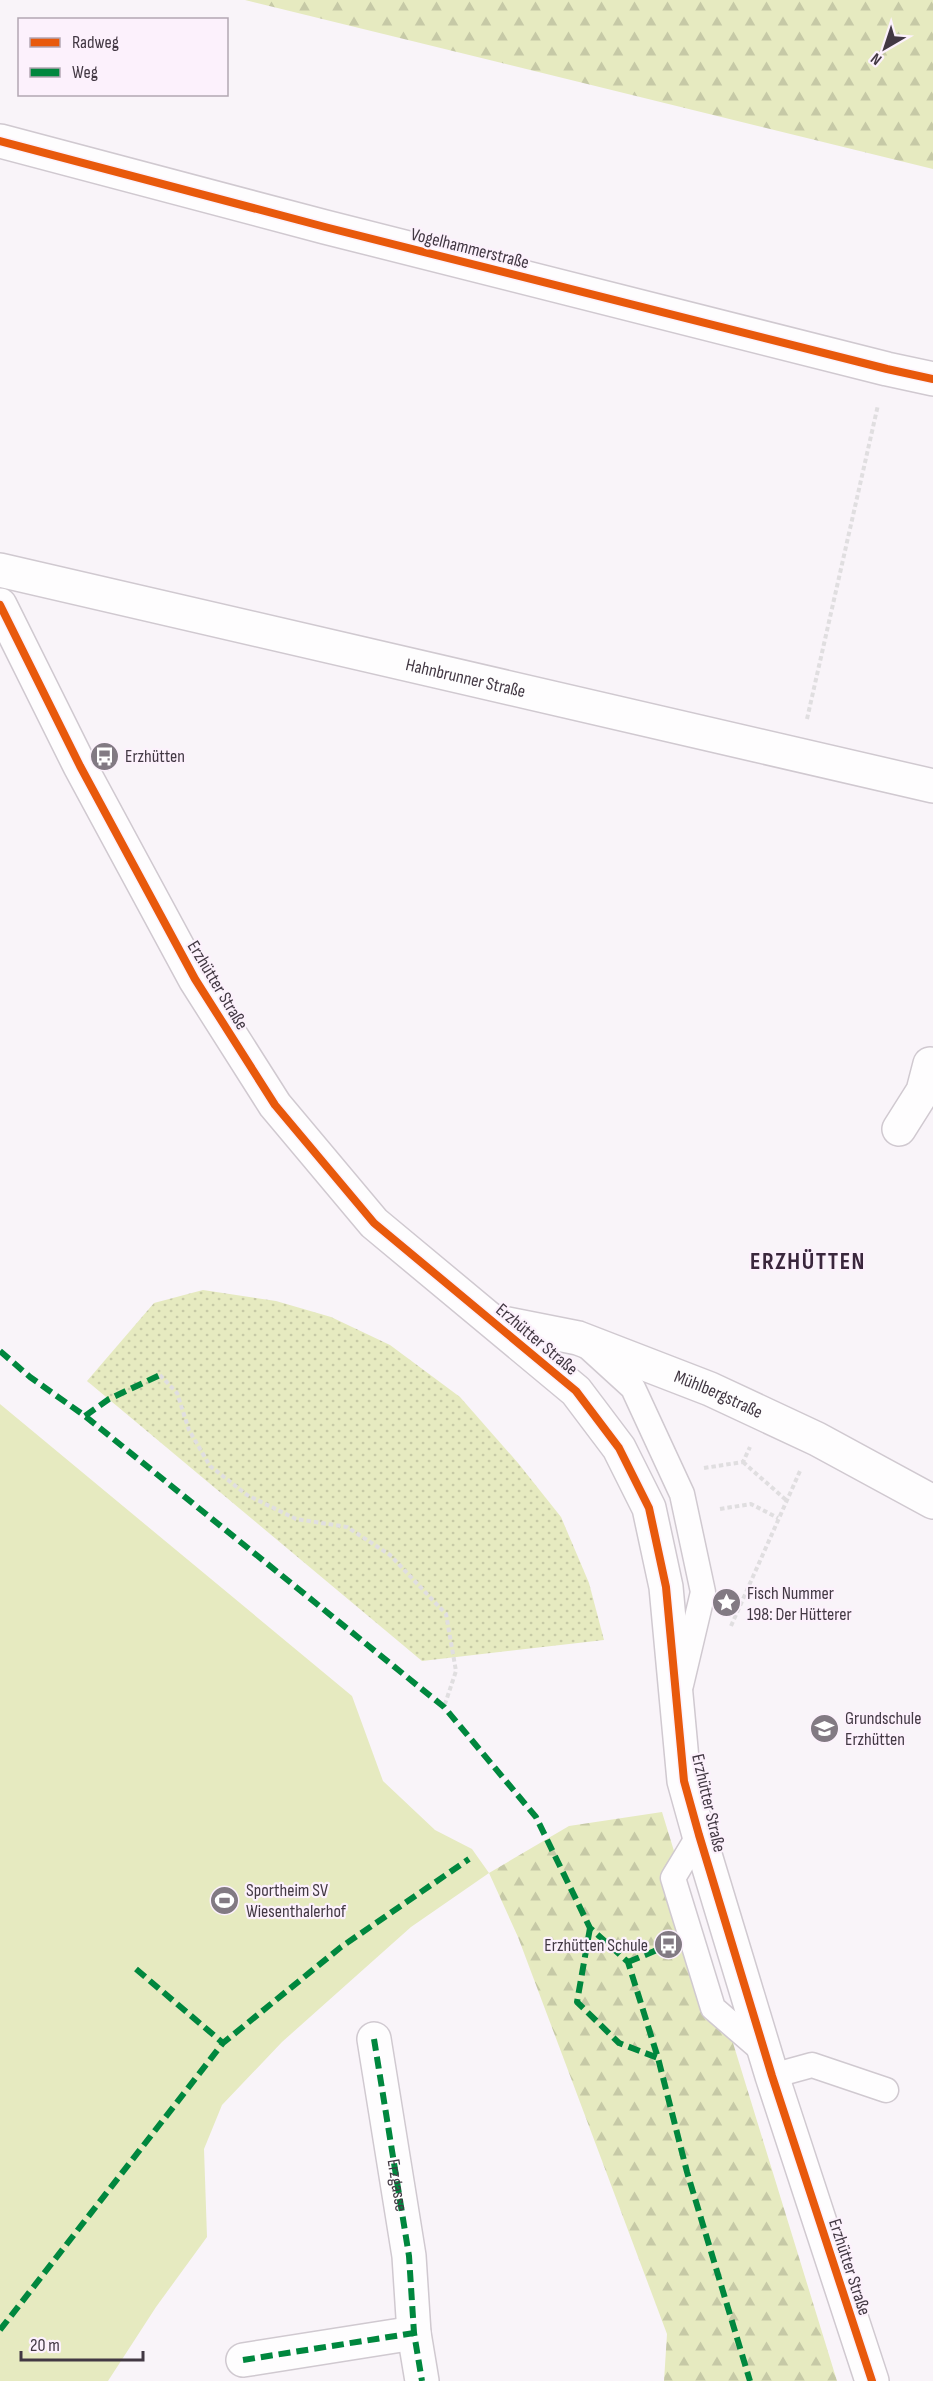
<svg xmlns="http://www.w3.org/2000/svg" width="933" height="2381" font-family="'Sofia Sans Condensed',sans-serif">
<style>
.grass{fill:#e6eac0}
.forest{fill:url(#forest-firs)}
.park{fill:url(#park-dots)}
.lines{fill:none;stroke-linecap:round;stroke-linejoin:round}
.lane-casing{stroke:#d0c9d0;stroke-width:27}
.street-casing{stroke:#d0c9d0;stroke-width:36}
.secondary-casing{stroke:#d0c9d0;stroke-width:36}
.path{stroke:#e0dee0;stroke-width:4;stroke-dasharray:4.5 3;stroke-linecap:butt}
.lane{stroke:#fefdfe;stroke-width:24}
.street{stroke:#fefdfe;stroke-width:33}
.secondary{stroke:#fefdfe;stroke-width:33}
.quiet{stroke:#00873e;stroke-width:6;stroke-dasharray:12 6;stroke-linecap:butt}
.cycleway-casing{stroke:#fcf1fc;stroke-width:11}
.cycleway{stroke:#e8590c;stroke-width:8}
.labels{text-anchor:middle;stroke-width:4.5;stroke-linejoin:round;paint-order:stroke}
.street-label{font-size:18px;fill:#423843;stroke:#fcf1fc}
.poi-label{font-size:18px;fill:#423843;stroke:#fcf1fc;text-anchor:start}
.district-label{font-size:24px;font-weight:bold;letter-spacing:1.5px;fill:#3a263c;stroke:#fcf1fc}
</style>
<defs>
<pattern id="forest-firs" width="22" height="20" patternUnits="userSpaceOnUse" patternTransform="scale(1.5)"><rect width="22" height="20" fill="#e6eac0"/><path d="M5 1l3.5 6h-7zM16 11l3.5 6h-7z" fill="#c6c9a6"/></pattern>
<pattern id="park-dots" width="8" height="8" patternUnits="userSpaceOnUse" patternTransform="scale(1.5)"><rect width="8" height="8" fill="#e6eac0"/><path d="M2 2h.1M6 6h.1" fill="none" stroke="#c6c9a6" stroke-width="1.8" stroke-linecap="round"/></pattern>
</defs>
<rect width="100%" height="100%" fill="#f9f4f9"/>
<polygon class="grass" points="0,1404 352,1696 383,1781 435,1830 472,1849 489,1873 411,1927 282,2042 222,2105 204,2149 207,2237 156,2307 108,2381 0,2381"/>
<g class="forest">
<polygon points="245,0 933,0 933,169"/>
<polygon points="662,1812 837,2381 664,2381 667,2334 518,1937 489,1873 569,1826"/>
</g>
<polygon class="park" points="203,1290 276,1301 331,1317 390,1345 460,1397 518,1463 561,1517 589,1583 604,1640 422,1661 87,1381 154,1303"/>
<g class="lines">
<defs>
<g id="lane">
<polyline points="588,1347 633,1388 682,1494 703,1592 681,1685"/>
<polyline points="699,1835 673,1878 713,2008 765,2053"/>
<polyline points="772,2076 812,2065 886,2090"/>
</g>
<g id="street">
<polyline points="0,141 325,227 887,369 933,379"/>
<path id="s1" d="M0,570L933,786"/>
<polyline points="899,1129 923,1091 930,1064"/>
<path id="s2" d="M493,1321L578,1338L710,1389L817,1439L933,1502"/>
<path id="s3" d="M374,2039L409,2256L414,2333L422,2381"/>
<polyline points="243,2360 414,2333"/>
</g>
<polyline id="secondary" points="0,605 80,766 195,979 275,1105 374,1223 576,1391 619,1448 649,1508 666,1587 684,1781 699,1835 772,2076 872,2381"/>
</defs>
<use href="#lane" class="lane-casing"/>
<use href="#street" class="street-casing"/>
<use href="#secondary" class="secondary-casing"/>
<g class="path">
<polyline points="807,719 878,405"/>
<polyline points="160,1375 177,1393 189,1430 210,1466 247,1495 296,1519 347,1527 390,1555 446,1614 456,1671 444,1707"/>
<polyline points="743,1462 786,1500"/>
<polyline points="704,1468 743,1462 750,1447"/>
<polyline points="720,1509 751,1504 778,1518"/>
<polyline points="731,1626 800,1471"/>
</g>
<use href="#lane" class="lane"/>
<use href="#street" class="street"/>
<use href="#secondary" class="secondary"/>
<g class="quiet">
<polyline points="0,1351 30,1377 85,1416 444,1707 536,1817 590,1928 628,1962 658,2058 687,2172 750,2381"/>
<polyline points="85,1416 109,1399 160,1375"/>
<polyline points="590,1928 577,2002 619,2043 658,2058"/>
<polyline points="628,1962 669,1945"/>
<polyline points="136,1969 223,2043"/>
<polyline points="374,2039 409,2256 414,2333 422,2381"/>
<polyline points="0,2330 223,2043 341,1947 469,1859"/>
<polyline points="243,2360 414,2333"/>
</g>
<defs>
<g id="cycleway">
<polyline points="0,141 325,227 887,369 933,379"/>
<polyline points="0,605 80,766 195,979 275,1105 374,1223 576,1391 619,1448 649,1508 666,1587 684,1781 699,1835 772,2076 872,2381"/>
</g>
</defs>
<use href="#cycleway" class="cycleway-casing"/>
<use href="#cycleway" class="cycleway"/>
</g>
<defs>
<symbol id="bus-disc" viewBox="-11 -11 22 22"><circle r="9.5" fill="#827a83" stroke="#fcf1fc"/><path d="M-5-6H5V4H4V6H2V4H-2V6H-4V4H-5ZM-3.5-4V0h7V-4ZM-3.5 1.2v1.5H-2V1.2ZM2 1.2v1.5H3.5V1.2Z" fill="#fff"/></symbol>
<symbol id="sight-disc" viewBox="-11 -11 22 22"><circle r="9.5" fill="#827a83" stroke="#fcf1fc"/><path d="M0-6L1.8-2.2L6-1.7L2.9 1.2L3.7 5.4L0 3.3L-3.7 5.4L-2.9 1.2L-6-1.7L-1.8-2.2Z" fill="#fff"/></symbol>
<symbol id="school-disc" viewBox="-11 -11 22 22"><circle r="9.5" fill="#827a83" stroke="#fcf1fc"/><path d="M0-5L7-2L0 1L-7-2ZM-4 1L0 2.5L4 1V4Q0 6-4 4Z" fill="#fff"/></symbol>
<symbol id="stadium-disc" viewBox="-11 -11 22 22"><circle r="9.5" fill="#827a83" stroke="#fcf1fc"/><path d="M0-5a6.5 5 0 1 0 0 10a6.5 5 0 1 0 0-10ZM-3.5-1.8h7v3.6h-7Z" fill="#fff"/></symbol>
</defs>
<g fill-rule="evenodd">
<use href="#bus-disc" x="88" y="740" width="33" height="33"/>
<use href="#sight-disc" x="710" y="1586" width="33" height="33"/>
<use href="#school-disc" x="808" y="1712" width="33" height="33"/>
<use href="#stadium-disc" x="208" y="1884" width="33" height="33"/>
<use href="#bus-disc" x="652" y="1928" width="33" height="33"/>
</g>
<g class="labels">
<g class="street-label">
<text transform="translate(470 248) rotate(14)" y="6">Vogelhammerstraße</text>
<text dy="6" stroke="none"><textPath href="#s1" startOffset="478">Hahnbrunner Straße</textPath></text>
<text transform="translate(218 985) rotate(59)" y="6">Erzhütter Straße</text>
<text transform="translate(537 1339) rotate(40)" y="6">Erzhütter Straße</text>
<text dy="6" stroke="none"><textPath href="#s2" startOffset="238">Mühlbergstraße</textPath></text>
<text transform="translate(709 1803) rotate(77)" y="6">Erzhütter Straße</text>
<text dy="6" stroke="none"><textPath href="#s3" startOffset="148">Erzgasse</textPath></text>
<text transform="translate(850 2267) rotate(72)" y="6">Erzhütter Straße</text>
</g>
<g class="poi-label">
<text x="125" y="762">Erzhütten</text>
<text x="747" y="1599">Fisch Nummer<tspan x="747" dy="21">198: Der Hütterer</tspan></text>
<text x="845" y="1724">Grundschule<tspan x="845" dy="21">Erzhütten</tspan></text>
<text x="246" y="1896">Sportheim SV<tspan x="246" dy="21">Wiesenthalerhof</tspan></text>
<text x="648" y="1951" text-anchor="end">Erzhütten Schule</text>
</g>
<g class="district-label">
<text x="808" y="1269">ERZHÜTTEN</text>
</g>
</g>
<rect x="18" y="18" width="210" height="78" fill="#fcf1fc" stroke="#b2a7b2" stroke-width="1.5"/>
<rect x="30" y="38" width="30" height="9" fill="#e8590c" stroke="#b2a7b2" stroke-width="1.5"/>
<text x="72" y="48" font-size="18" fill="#423843">Radweg</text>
<rect x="30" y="68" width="30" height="9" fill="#00873e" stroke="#b2a7b2" stroke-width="1.5"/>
<text x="72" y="78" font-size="18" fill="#423843">Weg</text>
<g transform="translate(885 48) rotate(219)" stroke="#fcf1fc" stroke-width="4.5" paint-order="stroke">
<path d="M0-4.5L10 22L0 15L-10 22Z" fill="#423843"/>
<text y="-9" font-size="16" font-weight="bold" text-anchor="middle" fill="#423843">N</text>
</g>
<path d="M21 2351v9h122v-9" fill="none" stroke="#423843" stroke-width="3"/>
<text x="30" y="2351" font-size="18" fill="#423843" stroke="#fcf1fc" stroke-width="4.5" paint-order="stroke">20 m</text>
</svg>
